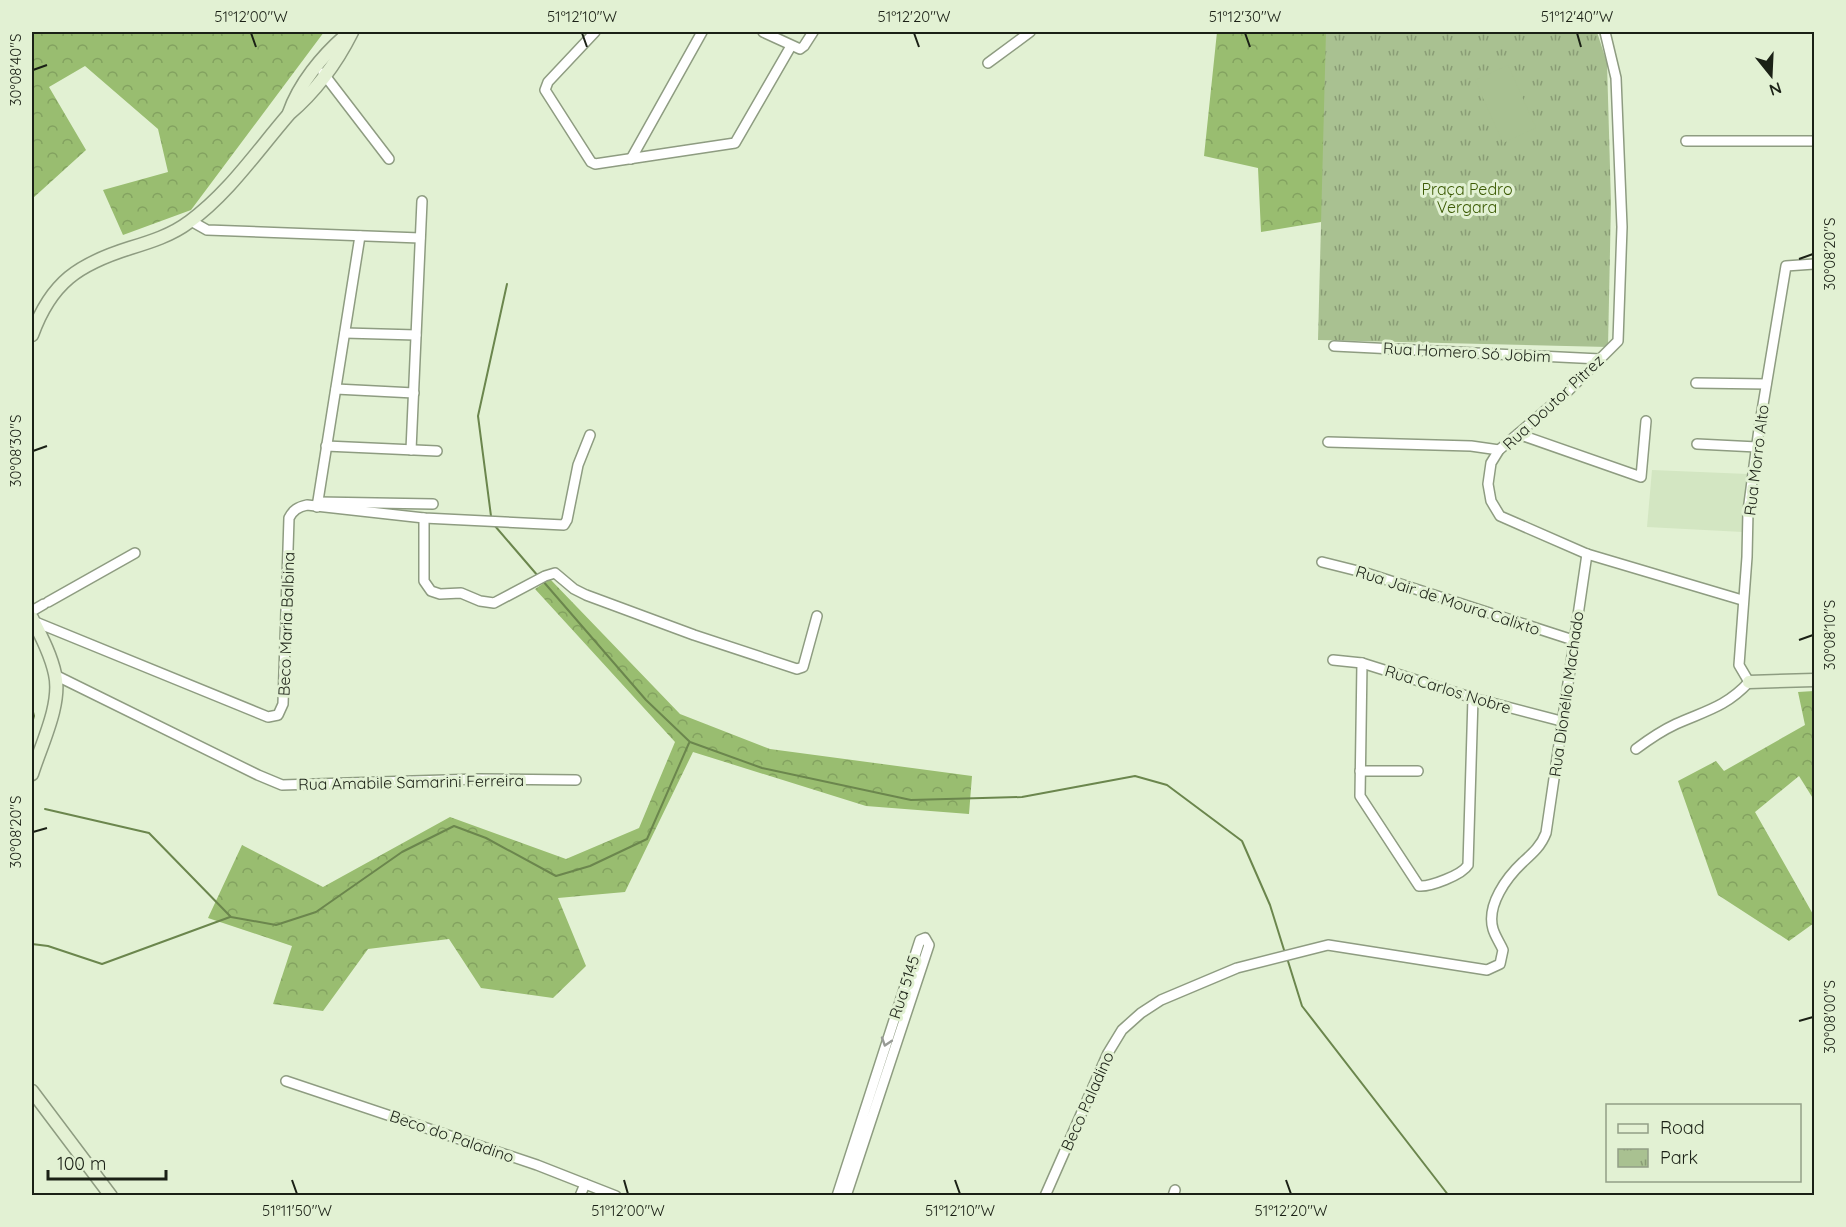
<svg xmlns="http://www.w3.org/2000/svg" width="1846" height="1227" font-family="Quicksand,sans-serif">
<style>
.built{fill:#d3e6c2}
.forest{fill:url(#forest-crowns)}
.park{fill:url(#park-tufts)}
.garden{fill:#a9c191}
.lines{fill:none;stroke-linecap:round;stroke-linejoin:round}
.stream{stroke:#6b864d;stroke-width:2}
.street-casing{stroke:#8e9c81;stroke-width:12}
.secondary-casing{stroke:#8e9c81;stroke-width:15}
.street{stroke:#fff;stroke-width:9}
.secondary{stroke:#e4f1d4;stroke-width:12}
.oneway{stroke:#989b96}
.ticks{fill:none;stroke:#1b2116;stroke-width:2}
.labels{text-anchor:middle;stroke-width:6;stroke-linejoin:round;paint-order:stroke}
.park-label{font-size:16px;fill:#3c5b04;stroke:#e2f1d3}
.street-label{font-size:16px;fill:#1b2116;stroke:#e2f1d3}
.neatline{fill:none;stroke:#1b2116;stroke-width:2}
.ticks-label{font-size:15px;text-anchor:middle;fill:#1b2116}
</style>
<defs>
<pattern id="forest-crowns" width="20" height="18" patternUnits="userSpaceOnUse" patternTransform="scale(1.5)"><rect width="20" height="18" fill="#99bd70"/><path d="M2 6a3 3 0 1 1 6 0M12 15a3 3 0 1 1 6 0" fill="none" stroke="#83a260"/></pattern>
<pattern id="park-tufts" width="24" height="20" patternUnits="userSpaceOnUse" patternTransform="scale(1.5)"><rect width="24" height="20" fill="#a9c191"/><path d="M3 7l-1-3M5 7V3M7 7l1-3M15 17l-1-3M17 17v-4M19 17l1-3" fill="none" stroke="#899c75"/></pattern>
</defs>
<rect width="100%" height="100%" fill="#e2f1d3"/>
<polygon class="built" points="1652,470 1748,474 1743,532 1647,527"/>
<g class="forest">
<polygon points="32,32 324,32 191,210 123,235 103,190 168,172 158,129 85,66 49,87 86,150 32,199"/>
<polygon points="1217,32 1475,32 1321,222 1261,232 1258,168 1204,156"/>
<polygon points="550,579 680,714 770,749 972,776 969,814 866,806 693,752 625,892 558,898 586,966 553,998 481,988 449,939 368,949 323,1011 273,1004 292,946 208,918 242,845 323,887 450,817 566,859 639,828 675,742 535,589"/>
<polygon points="1814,691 1814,800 1799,776 1755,812 1814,916 1814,923 1789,941 1718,895 1678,781 1716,761 1724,771 1805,725 1798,692"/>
</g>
<polygon class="park" points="1326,32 1597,32 1607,63 1611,203 1608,347 1318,340"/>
<polygon class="garden" points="1508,65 1536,128 1503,143 1475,80"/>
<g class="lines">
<g class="stream">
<polyline points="491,516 478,416 507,284"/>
<polyline points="495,526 538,576"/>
<polyline points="542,580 646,700 690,742 762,768 911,800 1022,797 1135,776 1167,785 1242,841 1270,905 1285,953"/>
<polyline points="32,708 34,716 32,723"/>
<polyline points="45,809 149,833 231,917 276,925 316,912 402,852 454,826 486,838 556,876 590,866 647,839 689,743"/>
<polyline points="32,944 48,946 102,964 230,917"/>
<polyline points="1287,958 1302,1006 1449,1196"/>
</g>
<defs>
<g id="street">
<polyline points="595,32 548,82 545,90 591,162 595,164 735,143 791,46"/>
<polyline points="763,32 800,49 804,46 813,32"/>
<polyline points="1605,32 1616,78 1622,227 1618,341 1566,393 1499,450 1491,463 1488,484 1491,501 1500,516 1587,554 1742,600"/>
<polyline points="988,63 1030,32"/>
<polyline points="323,73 389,159"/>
<polyline points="1686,141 1814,141"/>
<polyline points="631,159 702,32"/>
<polyline points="191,221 207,230 420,238"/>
<polyline points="345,333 416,335"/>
<polyline points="1334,346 1600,359"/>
<polyline points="1696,383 1766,384"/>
<polyline points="336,389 414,393"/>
<polyline points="1518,434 1641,477 1646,421"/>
<polyline points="1328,442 1471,446 1499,450"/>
<polyline points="1697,444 1757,447"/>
<polyline points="326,446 437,451"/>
<polyline points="411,450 422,201"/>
<polyline points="318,502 433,504"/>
<polyline points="317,507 360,236"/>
<polyline points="424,518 424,581 431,591 440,594 461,593 480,601 494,603 545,576 555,573 574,589 586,595 694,635 797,669 803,667 817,616"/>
<polyline points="1322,562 1366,573 1573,640"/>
<polyline points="48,602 135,553"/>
<polyline points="32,611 44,604"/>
<path d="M33,621L268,717L278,715L283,704L289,518C293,510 298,507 307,505L424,518L564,525L567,520L578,465L590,435"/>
<polyline points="1333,660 1362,663 1473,698 1561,721"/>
<path d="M1362,663L1360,796L1419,886C1430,887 1462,875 1468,865L1473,698"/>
<polyline points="55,675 258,775 282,785 478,779 576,780"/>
<path d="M1636,749C1648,740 1661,731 1676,724C1705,711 1726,707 1749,682L1739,665L1747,557L1748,511L1759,429L1786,266L1814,264"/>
<polyline points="1360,771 1418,771"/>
<polyline points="286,1081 537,1165 616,1196"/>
<polyline points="580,1196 585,1184"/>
<polyline points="837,1196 920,940 925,938 929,945 846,1196"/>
<path d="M1045,1196L1108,1053L1122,1030L1141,1013L1161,1000L1237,968L1328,945L1487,970L1500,964L1503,950C1500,943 1495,936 1493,929C1486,905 1507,877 1523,862C1533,853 1541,846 1546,833L1587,554"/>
<polyline points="1173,1196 1175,1190"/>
</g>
<g id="secondary">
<path d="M289,113C299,84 322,56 345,36"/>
<path d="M32,335C51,282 79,264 130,248C150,242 172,235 189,222C228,194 257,151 289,114C315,92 337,62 352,32"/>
<path d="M32,618C41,636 51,655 55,674C62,704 41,745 32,774"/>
<polyline points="1749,682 1814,680"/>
<polyline points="32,1091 111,1196"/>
</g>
</defs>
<use href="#street" class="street-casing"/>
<use href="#secondary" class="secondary-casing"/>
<use href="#street" class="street"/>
<use href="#secondary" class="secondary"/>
</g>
<defs><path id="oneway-chevron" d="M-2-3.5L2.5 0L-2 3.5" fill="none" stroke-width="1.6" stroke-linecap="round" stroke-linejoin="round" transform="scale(1.5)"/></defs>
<use class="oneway" href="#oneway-chevron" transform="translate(886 1042) rotate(108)"/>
<path class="ticks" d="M251,33L256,47M582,33L587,47M914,33L919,47M1245,33L1250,47M1577,33L1581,47M33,70L47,65M1799,259L1813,254M33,451L47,446M1799,640L1813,635M33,832L47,828M1799,1021L1813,1017M292,1180L297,1194M624,1180L628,1194M955,1180L960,1194M1286,1180L1291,1194"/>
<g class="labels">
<g class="park-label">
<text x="1467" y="195">Praça Pedro<tspan x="1467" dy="18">Vergara</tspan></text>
</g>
<g class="street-label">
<text transform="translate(1467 352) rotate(3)" y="6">Rua Homero Só Jobim</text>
<text transform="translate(1553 402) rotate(-43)" y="6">Rua Doutor Pitrez</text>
<text transform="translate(1756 460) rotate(-83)" y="6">Rua Morro Alto</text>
<text transform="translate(1448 600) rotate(18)" y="6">Rua Jair de Moura Calixto</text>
<text transform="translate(286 624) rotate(-88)" y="6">Beco Maria Balbina</text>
<text transform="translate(1448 689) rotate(17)" y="6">Rua Carlos Nobre</text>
<text transform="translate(1566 694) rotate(-82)" y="6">Rua Dionélio Machado</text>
<text transform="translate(411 782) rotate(-1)" y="6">Rua Amabile Samarini Ferreira</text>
<text transform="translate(904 987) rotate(-72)" y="6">Rua 5145</text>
<text transform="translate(1087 1101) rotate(-66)" y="6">Beco Paladino</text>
<text transform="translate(452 1136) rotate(19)" y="6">Beco do Paladino</text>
</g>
</g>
<rect width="1846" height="1227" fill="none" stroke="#e2f1d3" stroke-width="66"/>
<rect x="1606" y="1104" width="195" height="78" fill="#e2f1d3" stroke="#929e87" stroke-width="1.5"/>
<rect x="1618" y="1124" width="30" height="9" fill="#e4f1d4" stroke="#929e87" stroke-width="1.5"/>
<text x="1660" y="1134" font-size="18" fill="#1b2116">Road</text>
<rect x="1618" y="1149" width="30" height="18" fill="url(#park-tufts)" stroke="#929e87" stroke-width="1.5"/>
<text x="1660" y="1164" font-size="18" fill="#1b2116">Park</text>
<g transform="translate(1771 75) rotate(162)" stroke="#e2f1d3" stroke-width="4.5" paint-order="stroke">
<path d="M0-4.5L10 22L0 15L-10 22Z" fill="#1b2116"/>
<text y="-9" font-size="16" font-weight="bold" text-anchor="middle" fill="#1b2116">N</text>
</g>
<path d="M48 1170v9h118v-9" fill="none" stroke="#1b2116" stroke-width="3"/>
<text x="57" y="1170" font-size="18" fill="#1b2116" stroke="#e2f1d3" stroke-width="4.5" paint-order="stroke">100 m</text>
<rect x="33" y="33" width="1780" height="1161" class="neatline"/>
<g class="ticks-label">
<text x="251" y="22">51°12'00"W</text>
<text x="582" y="22">51°12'10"W</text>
<text x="914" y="22">51°12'20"W</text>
<text x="1245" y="22">51°12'30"W</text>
<text x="1577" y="22">51°12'40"W</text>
<text transform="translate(16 70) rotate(-90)" y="5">30°08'40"S</text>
<text transform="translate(1830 254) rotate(-90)" y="5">30°08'20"S</text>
<text transform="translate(16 451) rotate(-90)" y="5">30°08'30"S</text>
<text transform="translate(1830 635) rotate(-90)" y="5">30°08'10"S</text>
<text transform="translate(16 832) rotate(-90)" y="5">30°08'20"S</text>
<text transform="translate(1830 1017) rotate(-90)" y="5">30°08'00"S</text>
<text x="297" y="1216">51°11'50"W</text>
<text x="628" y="1216">51°12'00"W</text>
<text x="960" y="1216">51°12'10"W</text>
<text x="1291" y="1216">51°12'20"W</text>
</g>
</svg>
